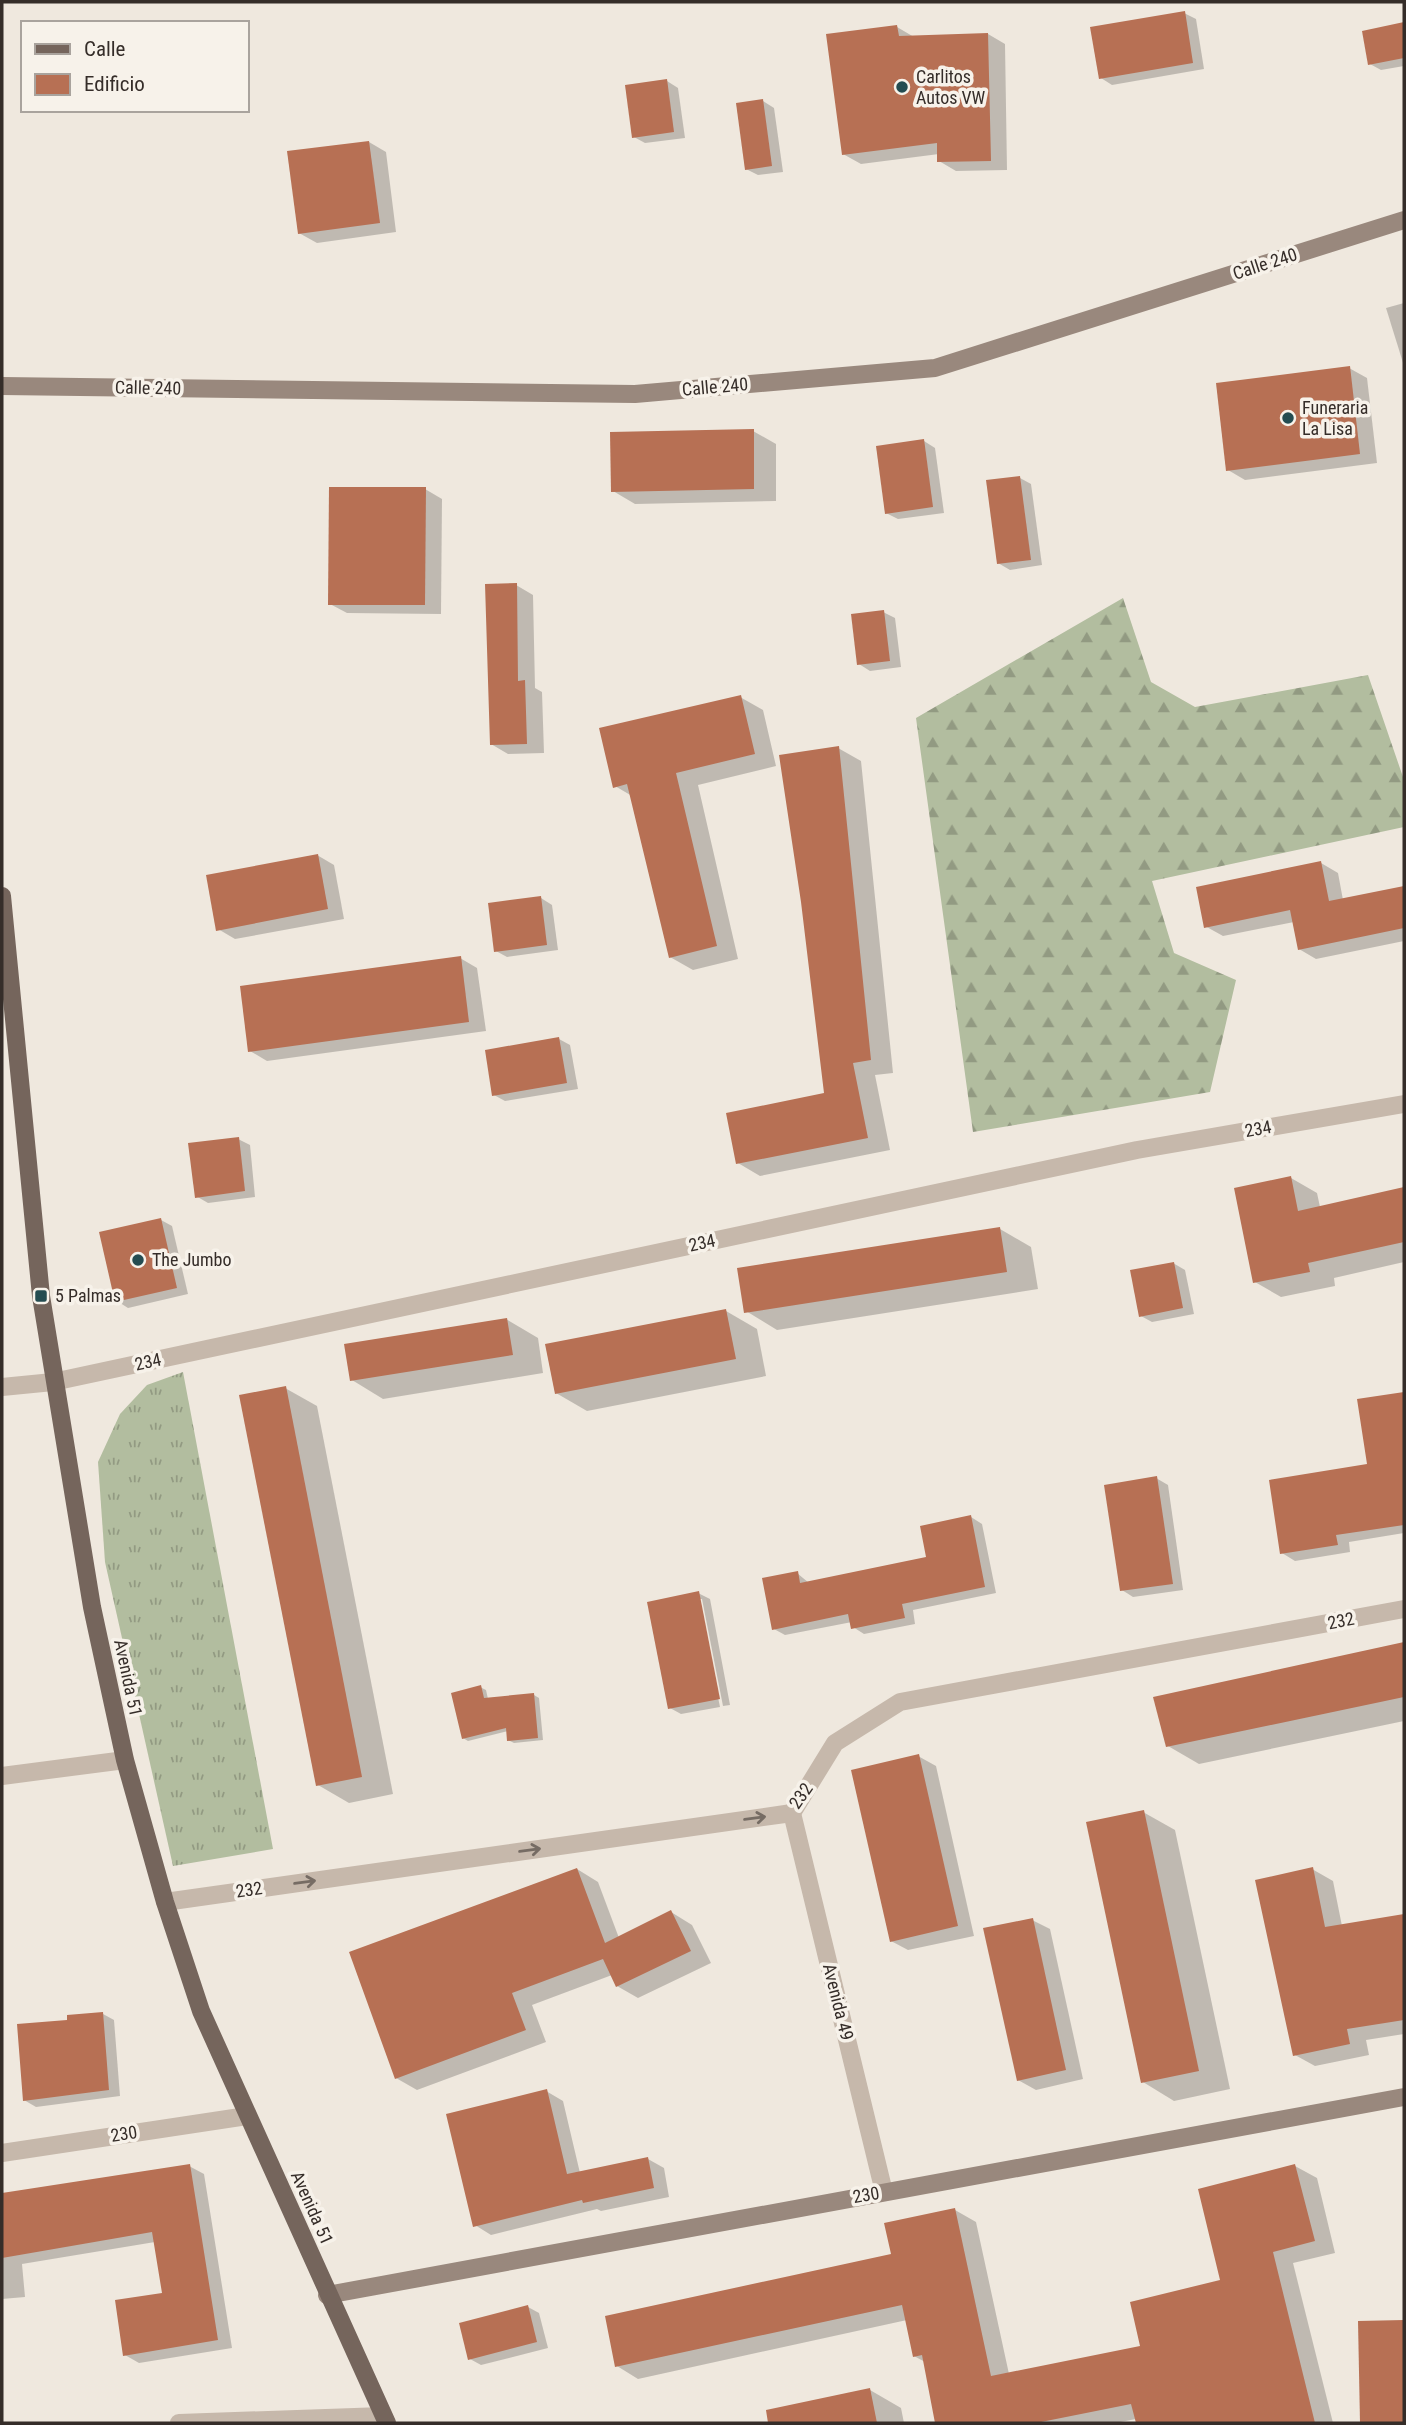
<svg xmlns="http://www.w3.org/2000/svg" width="1406" height="2425" font-family="'Roboto Condensed',sans-serif">
<style>
.grass{fill:url(#grass-tufts)}
.forest{fill:url(#forest-firs)}
.shadow{fill:#0003}
.building{fill:#b77054}
.lines{fill:none;stroke-linecap:round;stroke-linejoin:round}
.street{stroke:#c6b8ab;stroke-width:18}
.secondary{stroke:#99887d;stroke-width:18}
.primary{stroke:#75655c;stroke-width:18}
.oneway{stroke:#766c64}
.poi-dot{fill:#244c51;stroke:#f7f2ea;stroke-width:2.5}
.labels{text-anchor:middle;stroke-width:7;stroke-linejoin:round;paint-order:stroke}
.poi-label{font-size:18px;fill:#352d29;stroke:#f7f2ea;text-anchor:start}
.street-label{font-size:18px;fill:#352d29;stroke:#f7f2ea}
</style>
<defs>
<pattern id="grass-tufts" width="24" height="20" patternUnits="userSpaceOnUse" patternTransform="scale(1.75)"><rect width="24" height="20" fill="#b2bd9f"/><path d="M3 7l-1-3M5 7V3M7 7l1-3M15 17l-1-3M17 17v-4M19 17l1-3" fill="none" stroke="#929a82"/></pattern>
<pattern id="forest-firs" width="22" height="20" patternUnits="userSpaceOnUse" patternTransform="scale(1.75)"><rect width="22" height="20" fill="#b2bd9f"/><path d="M5 1l3.5 6h-7zM16 11l3.5 6h-7z" fill="#929a82"/></pattern>
</defs>
<rect width="100%" height="100%" fill="#efe8de"/>
<polygon class="grass" points="183,1372 273,1849 173,1866 105,1562 98,1462 120,1414 147,1385"/>
<polygon class="forest" points="1123,598 1151,682 1195,707 1368,675 1404,780 1404,827 1152,881 1174,953 1236,980 1210,1092 973,1132 916,718"/>
<g class="shadow">
<polygon points="1184,13 1196,19 1204,69 1112,85 1101,78"/>
<polygon points="1404,24 1404,66 1381,70 1370,64 1364,32"/>
<polygon points="897,27 914,37 988,34 1005,44 1007,170 956,171 939,161 939,154 861,164 843,154"/>
<polygon points="667,81 678,88 685,138 645,143 634,137"/>
<polygon points="763,101 774,108 783,172 758,175 746,169"/>
<polygon points="369,142 386,152 396,232 317,243 299,233"/>
<polygon points="1404,303 1404,366 1386,308"/>
<polygon points="1349,368 1367,378 1377,463 1245,480 1228,470"/>
<polygon points="753,431 776,444 776,501 635,504 613,491"/>
<polygon points="924,441 935,448 944,513 898,519 886,513"/>
<polygon points="1020,478 1031,484 1042,565 1010,570 998,563"/>
<polygon points="425,489 442,499 441,614 347,613 330,604"/>
<polygon points="516,585 533,595 535,688 542,692 544,753 508,754 491,744"/>
<polygon points="883,612 895,618 901,667 870,671 859,664"/>
<polygon points="740,697 763,710 776,766 698,785 738,959 693,970 670,957 632,796 615,786"/>
<polygon points="838,748 861,761 893,1073 875,1075 890,1150 760,1176 738,1163 826,1095"/>
<polygon points="317,855 334,865 344,919 235,939 218,929"/>
<polygon points="1321,863 1338,873 1343,900 1404,887 1404,941 1316,959 1299,949 1294,922 1223,936 1205,926"/>
<polygon points="541,898 552,905 558,950 507,957 496,951"/>
<polygon points="460,958 477,968 486,1031 267,1061 250,1051"/>
<polygon points="559,1039 570,1045 578,1089 505,1101 494,1095"/>
<polygon points="238,1139 250,1145 255,1197 208,1203 196,1196"/>
<polygon points="1291,1178 1317,1193 1320,1207 1404,1189 1404,1262 1334,1278 1335,1286 1281,1297 1255,1282"/>
<polygon points="161,1220 172,1226 188,1294 128,1308 117,1301"/>
<polygon points="1000,1229 1031,1247 1038,1289 777,1330 746,1311"/>
<polygon points="1173,1263 1185,1270 1194,1314 1152,1322 1141,1316"/>
<polygon points="726,1311 757,1329 766,1376 587,1411 556,1393"/>
<polygon points="506,1319 538,1338 543,1373 383,1399 352,1380"/>
<polygon points="285,1388 317,1406 393,1794 349,1803 318,1785"/>
<polygon points="1404,1393 1404,1533 1349,1542 1350,1552 1295,1561 1282,1553 1369,1466 1359,1400"/>
<polygon points="1156,1478 1168,1485 1183,1590 1133,1597 1122,1590"/>
<polygon points="971,1517 982,1524 996,1593 913,1610 915,1624 864,1634 853,1627 852,1622 785,1635 774,1629 797,1573 809,1583 928,1558"/>
<polygon points="698,1593 710,1599 730,1705 723,1706 702,1599 698,1599 720,1707 681,1714 670,1708"/>
<polygon points="1404,1644 1404,1721 1199,1764 1168,1746 1155,1699"/>
<polygon points="480,1687 486,1690 488,1699 534,1695 539,1698 543,1740 514,1743 508,1740 508,1731 468,1741 463,1738"/>
<polygon points="918,1756 936,1766 974,1936 908,1950 891,1941"/>
<polygon points="1143,1812 1175,1830 1230,2089 1174,2101 1143,2082"/>
<polygon points="577,1869 598,1882 619,1938 671,1912 692,1925 711,1963 638,1998 617,1986 612,1975 532,2005 546,2042 417,2090 396,2078"/>
<polygon points="1312,1869 1333,1881 1342,1926 1404,1916 1404,2034 1366,2040 1369,2055 1315,2066 1295,2055"/>
<polygon points="1032,1920 1050,1929 1083,2079 1036,2090 1018,2080"/>
<polygon points="103,2014 114,2020 120,2096 36,2107 24,2100 69,2022"/>
<polygon points="546,2091 563,2101 580,2173 648,2159 664,2168 669,2197 601,2211 597,2209 491,2235 475,2225"/>
<polygon points="189,2166 204,2174 232,2348 139,2363 125,2355 164,2294 155,2242 22,2264 25,2297 2,2299 2,2195"/>
<polygon points="1295,2166 1317,2178 1335,2253 1293,2263 1333,2423 1137,2423 1136,2419 1115,2423 937,2423 925,2362 914,2356 907,2320 638,2379 617,2366 893,2255 955,2210 976,2222 1009,2374 1142,2347 1222,2281"/>
<polygon points="528,2307 539,2313 548,2348 481,2365 470,2359"/>
<polygon points="1404,2321 1404,2423 1362,2423 1360,2323"/>
<polygon points="870,2390 901,2408 904,2423 812,2423 808,2403"/>
</g>
<g class="building">
<polygon points="1185,11 1193,63 1099,79 1090,27"/>
<polygon points="1404,22 1404,58 1368,65 1362,31"/>
<polygon points="897,25 899,36 988,33 991,161 937,162 937,143 842,155 826,34"/>
<polygon points="667,79 674,132 632,138 625,85"/>
<polygon points="763,99 772,166 745,170 736,103"/>
<polygon points="369,141 380,223 298,234 287,151"/>
<polygon points="1350,366 1360,454 1226,471 1216,383"/>
<polygon points="754,429 754,489 611,492 610,432"/>
<polygon points="924,439 933,507 885,514 876,446"/>
<polygon points="1020,476 1031,560 997,564 986,480"/>
<polygon points="329,487 426,487 425,605 328,605"/>
<polygon points="517,583 518,681 525,680 527,744 490,745 485,584"/>
<polygon points="884,610 890,661 857,665 851,614"/>
<polygon points="741,695 755,754 676,773 717,946 669,958 627,784 613,788 599,728"/>
<polygon points="839,746 871,1060 853,1063 868,1138 736,1164 726,1113 824,1093 801,902 779,755"/>
<polygon points="318,854 328,909 216,931 206,875"/>
<polygon points="1321,861 1329,901 1404,886 1404,928 1298,950 1290,910 1204,928 1196,887"/>
<polygon points="541,896 547,945 494,952 488,903"/>
<polygon points="461,956 469,1022 248,1052 240,986"/>
<polygon points="559,1037 567,1083 492,1096 485,1050"/>
<polygon points="239,1137 245,1191 195,1198 188,1143"/>
<polygon points="1291,1176 1298,1211 1404,1187 1404,1242 1308,1263 1310,1272 1253,1283 1234,1188"/>
<polygon points="161,1218 177,1288 115,1302 99,1232"/>
<polygon points="1000,1227 1007,1272 744,1313 737,1268"/>
<polygon points="1174,1262 1183,1308 1139,1317 1130,1270"/>
<polygon points="726,1309 736,1359 555,1394 545,1344"/>
<polygon points="507,1318 513,1355 350,1381 344,1344"/>
<polygon points="286,1386 362,1777 316,1786 239,1395"/>
<polygon points="1404,1392 1404,1525 1336,1535 1338,1545 1280,1554 1269,1480 1367,1464 1357,1399"/>
<polygon points="1157,1476 1173,1584 1120,1591 1104,1485"/>
<polygon points="971,1515 985,1587 902,1604 905,1618 851,1629 848,1614 772,1630 762,1578 798,1571 800,1583 926,1557 920,1526"/>
<polygon points="699,1591 720,1699 668,1709 647,1602"/>
<polygon points="1404,1642 1404,1697 1166,1747 1153,1697"/>
<polygon points="481,1685 484,1698 534,1693 538,1738 507,1741 506,1728 462,1739 451,1693"/>
<polygon points="919,1754 958,1926 890,1942 851,1770"/>
<polygon points="1144,1810 1199,2071 1141,2083 1086,1822"/>
<polygon points="1313,1867 1325,1927 1404,1914 1404,2020 1347,2029 1350,2044 1293,2056 1255,1880"/>
<polygon points="577,1868 605,1943 671,1910 691,1951 616,1987 603,1959 512,1993 526,2030 395,2079 349,1952"/>
<polygon points="1033,1918 1066,2070 1017,2081 983,1928"/>
<polygon points="103,2012 109,2090 23,2101 17,2024 67,2020 67,2015"/>
<polygon points="547,2089 567,2174 648,2157 654,2188 583,2203 582,2200 473,2227 446,2114"/>
<polygon points="190,2164 218,2340 123,2356 115,2300 162,2293 152,2232 2,2258 2,2193"/>
<polygon points="1295,2164 1315,2241 1273,2252 1315,2423 1136,2423 1131,2404 1036,2423 935,2423 922,2355 913,2357 902,2305 615,2367 605,2316 891,2254 884,2223 955,2208 991,2376 1140,2346 1130,2302 1220,2280 1198,2189"/>
<polygon points="528,2305 537,2342 468,2360 459,2323"/>
<polygon points="1404,2320 1404,2423 1360,2423 1358,2321"/>
<polygon points="870,2388 877,2423 768,2423 766,2410"/>
</g>
<g class="lines">
<g class="street">
<polyline points="2,1387 53,1382 1137,1150 1404,1104"/>
<polyline points="2,1776 125,1760"/>
<polyline points="792,1813 835,1743 900,1702 1404,1609"/>
<polyline points="792,1813 884,2192"/>
<polyline points="165,1902 792,1813"/>
<polyline points="2,2153 247,2116"/>
<polyline points="179,2423 383,2416"/>
</g>
<g class="secondary">
<polyline points="2,386 635,394 935,368 1404,220"/>
<polyline points="327,2295 1404,2097"/>
</g>
<polyline class="primary" points="2,896 41,1296 92,1607 125,1760 165,1902 201,2011 387,2423"/>
</g>
<defs><path id="oneway-shaft" d="M-6 0H5M1.5-3L5.5 0L1.5 3" fill="none" stroke-width="1.6" stroke-linecap="round" stroke-linejoin="round" transform="scale(1.75)"/></defs>
<g class="oneway">
<use href="#oneway-shaft" transform="translate(755 1818) rotate(-8)"/>
<use href="#oneway-shaft" transform="translate(530 1850) rotate(-8)"/>
<use href="#oneway-shaft" transform="translate(305 1882) rotate(-8)"/>
</g>
<g class="poi-dot">
<circle cx="902" cy="87" r="7"/>
<circle cx="1288" cy="418" r="7"/>
<circle cx="138" cy="1260" r="7"/>
<rect x="34" y="1289" width="14" height="14" rx="3.5"/>
</g>
<g class="labels">
<g class="poi-label">
<text x="916" y="83">Carlitos<tspan x="916" dy="21">Autos VW</tspan></text>
<text x="1302" y="414">Funeraria<tspan x="1302" dy="21">La Lisa</tspan></text>
<text x="152" y="1266">The Jumbo</text>
<text x="55" y="1302">5 Palmas</text>
</g>
<g class="street-label">
<text transform="translate(1265 264) rotate(-18)" y="6">Calle 240</text>
<text transform="translate(715 387) rotate(-5)" y="6">Calle 240</text>
<text transform="translate(148 388) rotate(1)" y="6">Calle 240</text>
<text transform="translate(1258 1129) rotate(-10)" y="6">234</text>
<text transform="translate(702 1243) rotate(-12)" y="6">234</text>
<text transform="translate(148 1362) rotate(-12)" y="6">234</text>
<text transform="translate(1341 1621) rotate(-11)" y="6">232</text>
<text transform="translate(128 1678) rotate(78)" y="6">Avenida 51</text>
<text transform="translate(801 1796) rotate(-55)" y="6">232</text>
<text transform="translate(249 1890) rotate(-8)" y="6">232</text>
<text transform="translate(838 2002) rotate(76)" y="6">Avenida 49</text>
<text transform="translate(124 2134) rotate(-9)" y="6">230</text>
<text transform="translate(866 2195) rotate(-10)" y="6">230</text>
<text transform="translate(312 2208) rotate(66)" y="6">Avenida 51</text>
</g>
</g>
<rect width="1406" height="2425" fill="none" stroke="#352d29" stroke-width="7"/>
<rect x="21" y="21" width="228" height="91" fill="#f7f2ea" stroke="#a9a39d" stroke-width="2"/>
<rect x="35" y="44" width="35" height="10" fill="#75655c" stroke="#a9a39d" stroke-width="2"/>
<text x="84" y="56" font-size="21" fill="#352d29">Calle</text>
<rect x="35" y="74" width="35" height="21" fill="#b77054" stroke="#a9a39d" stroke-width="2"/>
<text x="84" y="91" font-size="21" fill="#352d29">Edificio</text>
</svg>
